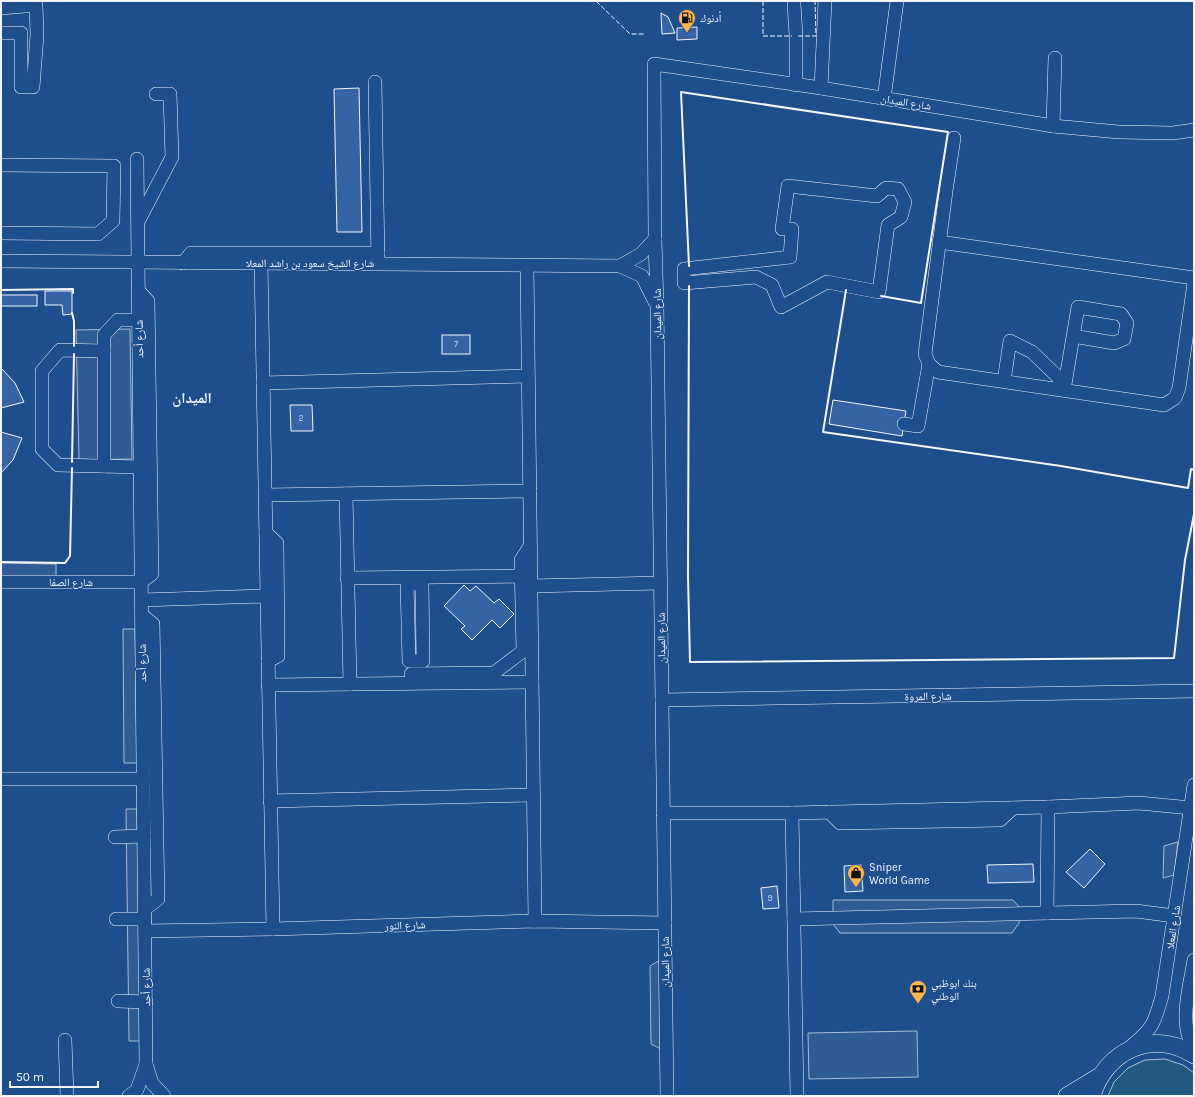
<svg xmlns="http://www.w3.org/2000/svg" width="1195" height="1097" font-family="Karla,'Noto Naskh Arabic',sans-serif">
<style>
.green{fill:#245a82;stroke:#a8bbd7}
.parking{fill:#305b95;stroke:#a8bbd7}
.building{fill:#3563a3;stroke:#f2f6ff}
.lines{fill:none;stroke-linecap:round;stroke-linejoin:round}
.minor-casing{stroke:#f2f6ff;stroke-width:14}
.major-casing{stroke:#f2f6ff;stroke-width:18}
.minor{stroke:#1f4e8c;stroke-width:13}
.major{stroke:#1f4e8c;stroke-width:17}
.fence{stroke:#f2f6ff;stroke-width:1;stroke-dasharray:5 2;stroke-linecap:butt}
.wall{stroke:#f2f6ff;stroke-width:2}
.labels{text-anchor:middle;stroke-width:3;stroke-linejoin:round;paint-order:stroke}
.number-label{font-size:9px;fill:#c3d1e8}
.poi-label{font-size:11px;fill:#f2f6ff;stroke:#1f4e8c;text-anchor:start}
.street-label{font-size:11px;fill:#f2f6ff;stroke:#1f4e8c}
.district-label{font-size:15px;font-weight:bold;fill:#f2f6ff;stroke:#1f4e8c}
</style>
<rect width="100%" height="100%" fill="#1f4e8c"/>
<polygon class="green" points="1165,1059 1183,1065 1194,1073 1194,1096 1108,1096 1114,1082 1128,1068 1145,1060"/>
<g class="parking">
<polygon points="130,329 132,459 79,460 76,330"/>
<polygon points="1,563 56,564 56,582 1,581"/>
<polygon points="123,629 135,629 137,763 124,763"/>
<polygon points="126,809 137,809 141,1041 129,1041"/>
<polygon points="1178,842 1174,875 1163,878 1164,846"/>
<polygon points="833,900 1013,900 1021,909 1019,923 1012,933 840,933 833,924"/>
<polygon points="662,959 663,1050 651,1044 650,966"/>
<polygon points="917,1031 918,1077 809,1079 808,1033"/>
</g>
<g class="building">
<polygon points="661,13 668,17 675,33 662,34"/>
<polygon points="697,27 697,39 677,40 677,28"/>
<polygon points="359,88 362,232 337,232 334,89"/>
<polygon points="45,291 72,291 72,314 63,315 62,305 45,305"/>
<rect x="1" y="295" width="36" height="11"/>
<rect x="442" y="335" width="28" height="19"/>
<polygon points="1,368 15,383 24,402 1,408"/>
<polygon points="833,400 906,411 902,436 829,424"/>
<polygon points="290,405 312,405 313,431 291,431"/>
<polygon points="1,432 22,438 13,460 1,473"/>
<polygon points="464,585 470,591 476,586 494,603 499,599 514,614 500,628 492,620 472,640 461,629 465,626 444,606"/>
<polygon points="1090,849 1105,864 1084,888 1066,872"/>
<polygon points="1033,864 1034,882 988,883 987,865"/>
<polygon points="861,865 863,891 845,892 844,866"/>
<polygon points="777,886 779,908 763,909 761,888"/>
</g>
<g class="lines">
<defs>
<g id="minor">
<polyline points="794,4 796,35 796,85"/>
<polyline points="1,8 36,5 37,35 33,87 21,87 21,33 1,33"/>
<polyline points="375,82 378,261"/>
<polyline points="821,88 825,1"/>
<polyline points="884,99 897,1"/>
<polyline points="1053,126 1055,58"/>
<polyline points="137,159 146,1064 152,1083 164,1096"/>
<polyline points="1,165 114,166 113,221 98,234 1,233"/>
<polygon points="788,186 877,196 886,188 898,189 905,202 901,217 888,225 879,292 827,282 781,307 772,285 756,277 684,283 684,269 790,257 792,229 782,229"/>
<polyline points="139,220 172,157 170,94 156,94"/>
<polyline points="939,242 1194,278"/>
<polyline points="1,261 620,266 642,276 655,302"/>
<polyline points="183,263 191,253 378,253"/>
<polyline points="261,263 273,929"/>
<polyline points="527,266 535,921"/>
<polyline points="620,266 641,254 655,239"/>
<polyline points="104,351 60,350 42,371 42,449 58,465 140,467"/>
<polyline points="929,364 938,372 1164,405 1175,398 1179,388 1194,283"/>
<polyline points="1004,381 1010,341 1032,352 1058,377 1064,390"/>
<polyline points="263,383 528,376"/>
<polyline points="1064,390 1078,307 1121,314 1127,323 1124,339 1114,343 1073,336"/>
<polyline points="904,424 918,426 929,364 925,354 946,191 954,138"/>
<polyline points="104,466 104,335 118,320 139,320"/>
<polyline points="346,494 350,684"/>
<polyline points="266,495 530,491"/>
<polyline points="266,533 277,543 278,656 268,661"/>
<polyline points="347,578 521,576 531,586 660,583"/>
<polyline points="1,582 141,582 152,574 148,301 138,290"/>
<polygon points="407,584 422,584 423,661 409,661"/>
<polyline points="142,600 267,596"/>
<polyline points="142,615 153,624 158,899 145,909"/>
<polyline points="411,674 494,673 523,651 521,560 530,546"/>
<polyline points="268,685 532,682"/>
<polyline points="662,700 1194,691"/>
<polyline points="1,779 144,779"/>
<polyline points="270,801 533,795"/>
<polyline points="829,812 840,823 1000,820 1013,808"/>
<polyline points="663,813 792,813 1048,807 1139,803 1191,808"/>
<polyline points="792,813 797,1096"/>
<polyline points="115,837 144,836"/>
<polyline points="1047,913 1048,807"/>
<polyline points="116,919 145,919"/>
<polyline points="794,919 1136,911 1174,916"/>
<polyline points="145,931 273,929 535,921 665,923"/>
<path d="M1194,960C1190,985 1178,1025 1194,1048"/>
<polyline points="118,1001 146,1002"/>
<polyline points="65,1040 67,1096"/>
<path d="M1130,1047C1153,1029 1154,1024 1162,996L1194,785"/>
<polyline points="129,1096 137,1090 146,1064"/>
<polyline points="667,1096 657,306 655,239 654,64 821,88 1053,126 1119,132 1173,133 1194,130"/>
</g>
<g id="major">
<polyline points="1067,1096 1100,1076"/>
<path d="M1092,1096C1105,1051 1153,1028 1194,1055"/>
</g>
</defs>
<use href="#minor" class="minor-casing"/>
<use href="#major" class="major-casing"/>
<use href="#minor" class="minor"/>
<use href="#major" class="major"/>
<g class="fence">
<polyline points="596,1 630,34 644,34"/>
<polyline points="763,1 763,36 792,36"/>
<polyline points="798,36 816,36 815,1"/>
</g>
<g class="wall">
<polyline points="689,266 681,92 948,132 921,303 881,296"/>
<polyline points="689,286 688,576 690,662 1174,658 1185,560 1194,514"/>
<polyline points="1,290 73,289 73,293"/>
<polyline points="846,290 823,432 1061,466 1188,488 1191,469 1194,470"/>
<polyline points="72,313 74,321 74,346"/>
<polyline points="72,462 74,354"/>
<polyline points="1,562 65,563 70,556 72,468"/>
</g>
</g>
<defs>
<symbol id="fuel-pin" viewBox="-11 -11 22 30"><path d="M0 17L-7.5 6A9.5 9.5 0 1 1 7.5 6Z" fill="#ffb74d" stroke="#1f4e8c"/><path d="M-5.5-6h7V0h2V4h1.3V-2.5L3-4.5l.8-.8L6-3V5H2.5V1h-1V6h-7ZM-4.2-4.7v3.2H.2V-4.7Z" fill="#111"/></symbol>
<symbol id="shop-pin" viewBox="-11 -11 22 30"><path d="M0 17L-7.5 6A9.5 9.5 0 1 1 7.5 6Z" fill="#ffb74d" stroke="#1f4e8c"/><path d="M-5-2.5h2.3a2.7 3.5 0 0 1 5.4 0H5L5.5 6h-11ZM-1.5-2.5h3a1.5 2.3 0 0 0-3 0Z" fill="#111"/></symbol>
<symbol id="bank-pin" viewBox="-11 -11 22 30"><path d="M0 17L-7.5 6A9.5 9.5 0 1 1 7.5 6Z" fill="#ffb74d" stroke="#1f4e8c"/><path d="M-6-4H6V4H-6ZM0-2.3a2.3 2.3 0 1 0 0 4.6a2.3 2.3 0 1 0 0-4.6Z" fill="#111"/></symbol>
</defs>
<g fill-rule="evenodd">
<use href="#fuel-pin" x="677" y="8" width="20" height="27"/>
<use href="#shop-pin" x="846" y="863" width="20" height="27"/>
<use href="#bank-pin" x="908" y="979" width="20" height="27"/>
</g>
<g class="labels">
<g class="number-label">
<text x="456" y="347">7</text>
<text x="301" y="421">2</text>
<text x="770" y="901">9</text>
</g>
<g class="poi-label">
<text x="700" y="22">أدنوك</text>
<text x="869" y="871">Sniper<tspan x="869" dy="13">World Game</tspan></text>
<text x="931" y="987">بنك ابوظبي<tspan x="931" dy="13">الوطني</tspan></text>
</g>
<g class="street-label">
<text transform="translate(906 102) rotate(9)" y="4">شارع الميدان</text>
<text x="310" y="267">شارع الشيخ سعود بن راشد المعلا</text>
<text transform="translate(657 314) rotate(-91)" y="4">شارع الميدان</text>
<text transform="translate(139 339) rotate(-91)" y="4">شارع أحد</text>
<text x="71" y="586">شارع الصفا</text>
<text transform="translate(661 638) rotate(-91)" y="4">شارع الميدان</text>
<text transform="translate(142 663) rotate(-91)" y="4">شارع أحد</text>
<text transform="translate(928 696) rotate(-1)" y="4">شارع المروة</text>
<text transform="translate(405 925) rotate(-2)" y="4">شارع النور</text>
<text transform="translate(1173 927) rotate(-81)" y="4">شارع المعلا</text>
<text transform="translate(665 962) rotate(-91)" y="4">شارع الميدان</text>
<text transform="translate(146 987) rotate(-91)" y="4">شارع أحد</text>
</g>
<g class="district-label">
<text x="192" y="403">الميدان</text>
</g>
</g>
<rect width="1195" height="1097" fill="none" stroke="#f2f6ff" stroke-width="4"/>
<path d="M10 1081v6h88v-6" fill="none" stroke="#f2f6ff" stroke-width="2"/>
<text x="16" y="1081" font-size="12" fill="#f2f6ff" stroke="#1f4e8c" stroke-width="3" paint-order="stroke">50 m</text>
</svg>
